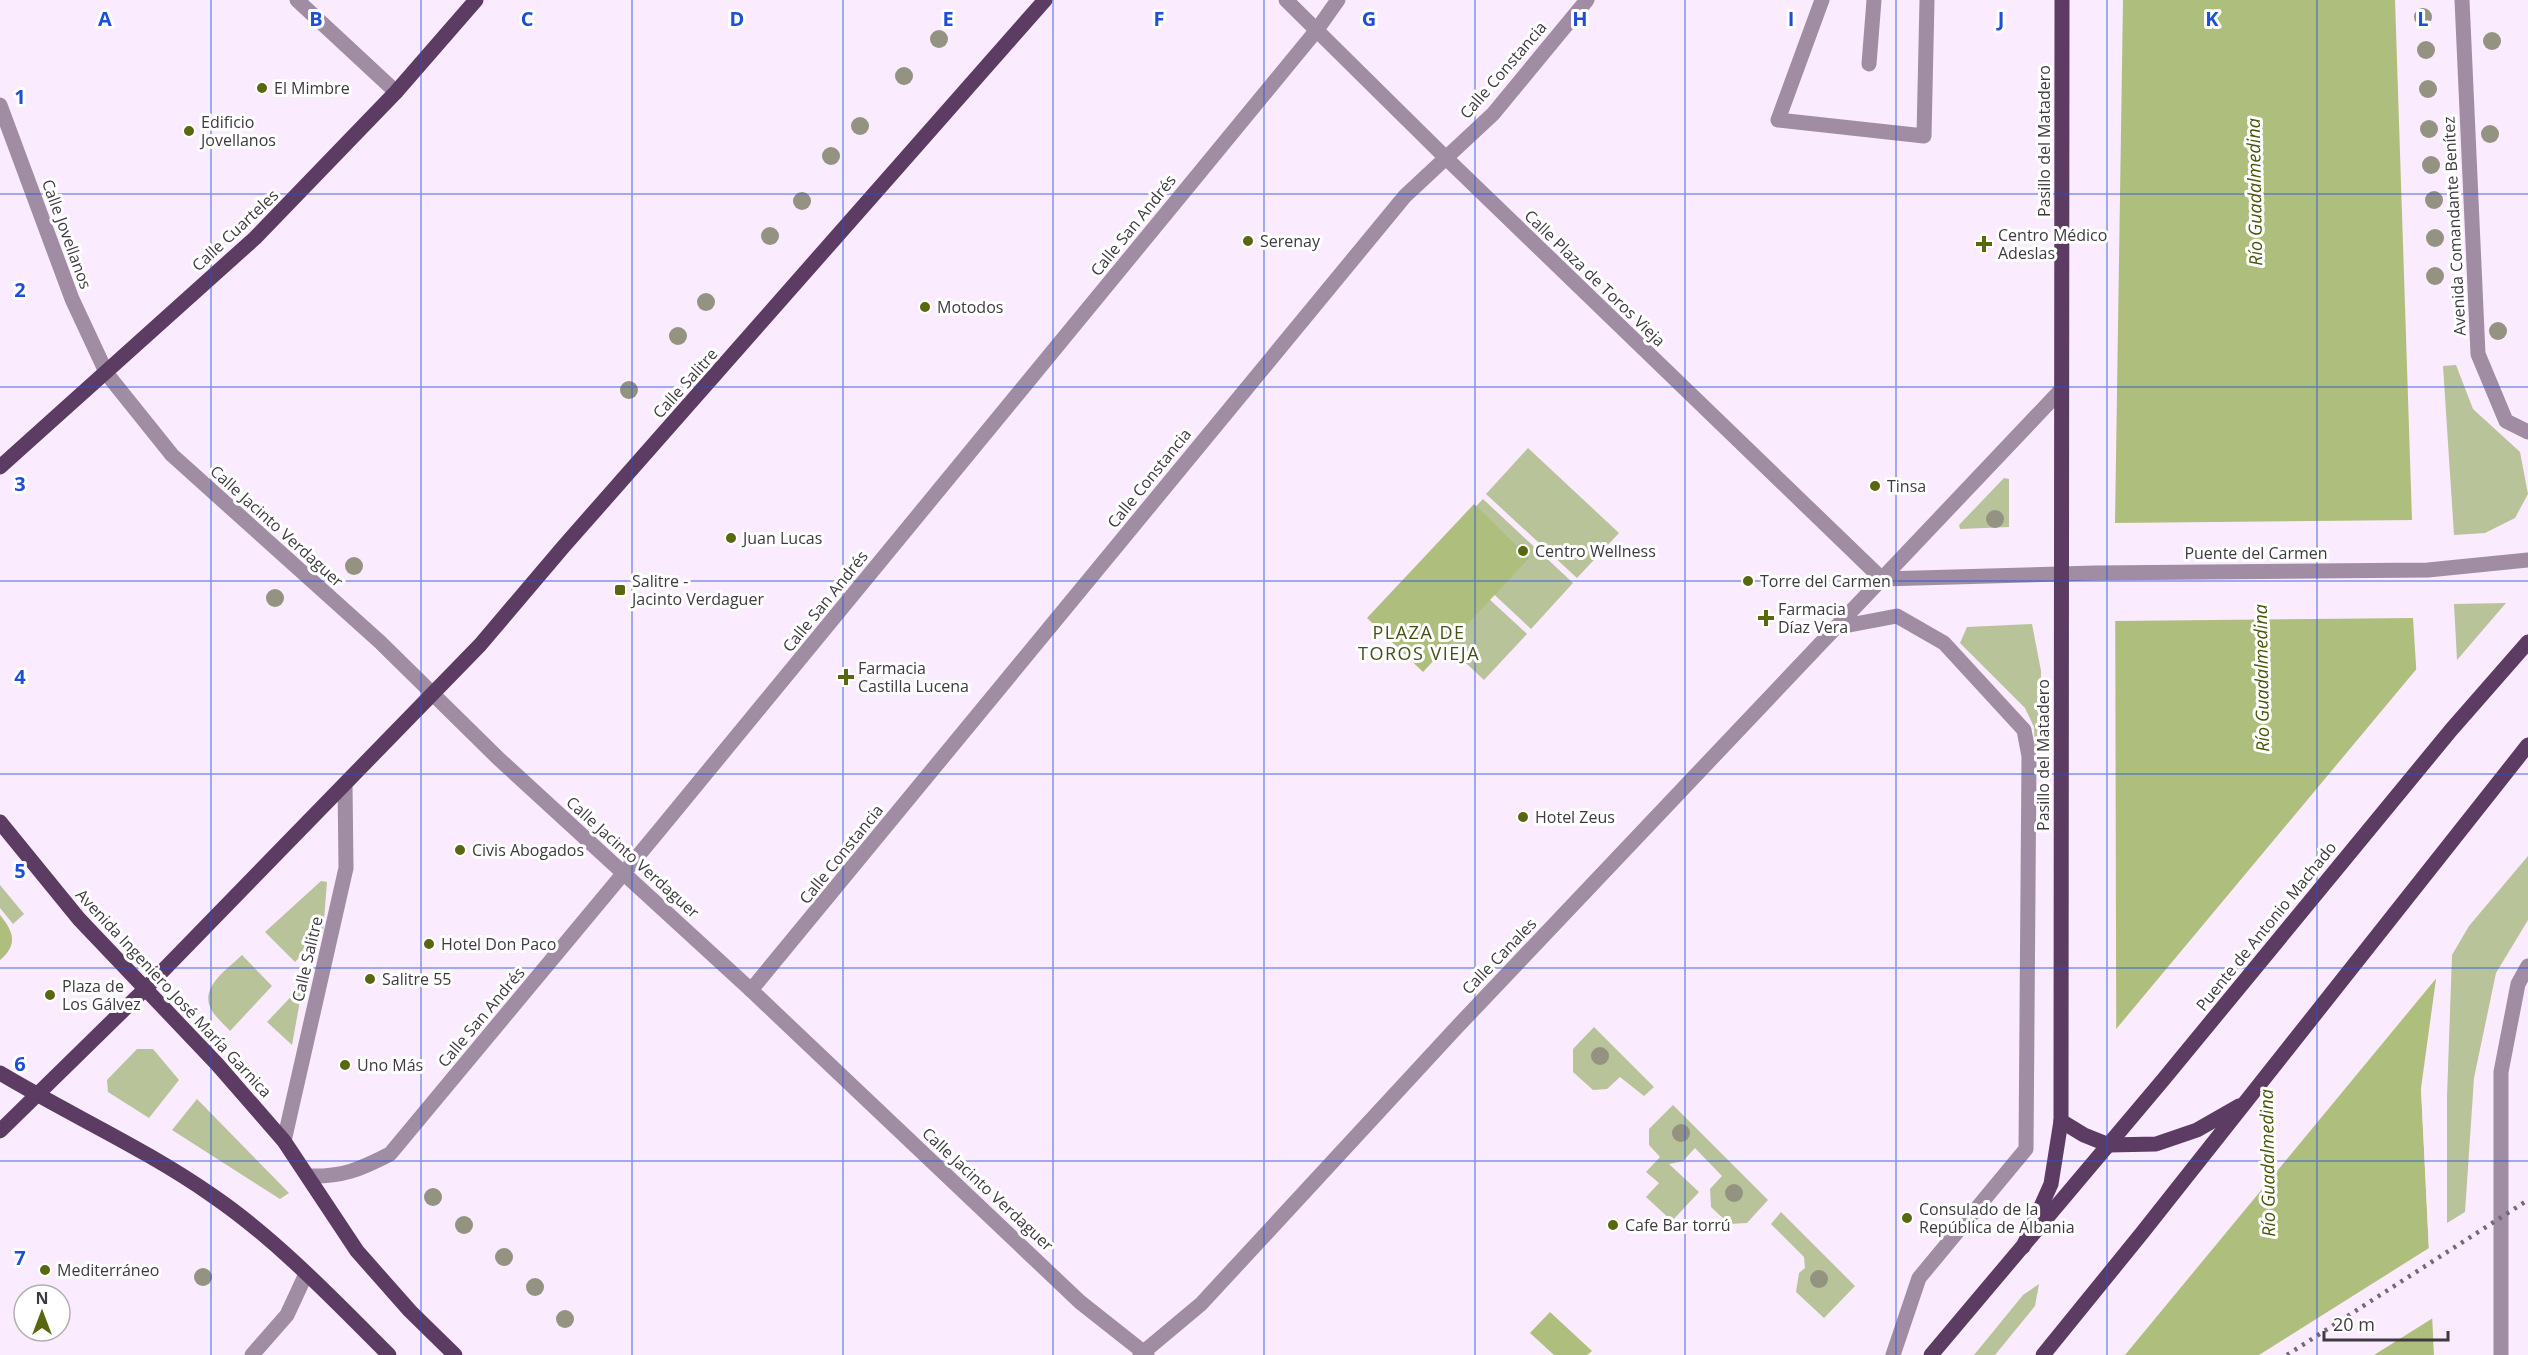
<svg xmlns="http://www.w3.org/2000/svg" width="2528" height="1355" font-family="'Open Sans',sans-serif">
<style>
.green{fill:#b8c39a}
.water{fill:#aebe7c}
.pier{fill:#faebfe}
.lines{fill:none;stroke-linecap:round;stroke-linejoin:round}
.minor{stroke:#a08da4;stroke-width:15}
.major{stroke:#5d3c64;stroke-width:15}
.rail{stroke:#736a75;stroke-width:4.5;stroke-dasharray:3 6;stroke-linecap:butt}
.tree{fill:#949280}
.grid{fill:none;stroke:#1d4ed8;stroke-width:1.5;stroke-opacity:0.55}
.poi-dot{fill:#586710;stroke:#fff;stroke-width:2}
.labels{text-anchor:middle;stroke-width:6;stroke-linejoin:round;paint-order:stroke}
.street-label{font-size:16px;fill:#3f3941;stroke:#fff}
.poi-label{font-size:16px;fill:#3f3941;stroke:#fff;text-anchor:start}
.water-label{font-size:18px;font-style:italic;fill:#49560a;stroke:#fff}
.neighbourhood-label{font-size:18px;letter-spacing:1.5px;fill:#455018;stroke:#fff}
.grid-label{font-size:20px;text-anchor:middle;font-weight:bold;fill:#1d4ed8;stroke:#fff;stroke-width:6;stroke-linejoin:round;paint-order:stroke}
</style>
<rect width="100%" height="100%" fill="#faebfe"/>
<g class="green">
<polygon points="2456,365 2473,409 2520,452 2528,494 2515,518 2485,533 2454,535 2443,366"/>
<polygon points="1528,448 1619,533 1577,578 1486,494"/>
<polygon points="2004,478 2009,479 2009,527 1960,529 1959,525"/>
<polygon points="1483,499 1573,583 1531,629 1440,544"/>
<polygon points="1436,550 1527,634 1484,680 1394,596"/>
<polygon points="2506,603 2457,660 2454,604"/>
<polygon points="2032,624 2041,671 2040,752 2035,749 2034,727 2025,708 1960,643 1967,627"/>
<polygon points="2528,856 2528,920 2496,973 2474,1078 2465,1212 2447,1223 2447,1097 2452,955 2469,926"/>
<polygon points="321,881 327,882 323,932 295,962 265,932"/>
<polygon points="0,885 24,914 13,924 0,908"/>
<path d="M242,955L272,986L230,1031C224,1024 215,1017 211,1009C199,987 229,968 242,955Z"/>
<polygon points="303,984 292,1045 267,1022"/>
<polygon points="1594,1027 1654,1087 1644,1096 1620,1077 1607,1089 1593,1090 1573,1072 1573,1049"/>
<polygon points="137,1049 153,1049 179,1080 149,1118 108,1092 107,1080"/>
<polygon points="197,1099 289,1193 280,1199 172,1130"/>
<polygon points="1673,1105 1768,1200 1747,1223 1729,1224 1711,1207 1710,1189 1722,1176 1695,1148 1683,1161 1669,1164 1699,1192 1672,1221 1646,1197 1659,1183 1646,1172 1660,1157 1649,1145 1649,1129"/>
<polygon points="1781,1212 1855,1286 1824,1318 1796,1292 1799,1273 1805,1268 1804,1257 1771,1224"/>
<polygon points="2039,1284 2035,1306 1995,1355 1974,1355 2023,1295"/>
</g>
<g class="water">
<polygon points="2123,0 2395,0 2412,520 2413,618 2436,979 2421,1088 2434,1355 2117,1355 2115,523"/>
<polygon points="1474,504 1529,558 1423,672 1367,618"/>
<path d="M0,915C14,932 18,945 0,960Z"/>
<polygon points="1550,1312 1592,1351 1587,1355 1554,1355 1530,1333"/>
</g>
<g class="pier">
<polygon points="2415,520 2416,618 2114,621 2112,523"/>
<polygon points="2419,666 2439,975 2125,1355 2114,1355 2112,1034"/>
<polygon points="2421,1088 2424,1089 2437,1355 2434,1355 2433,1318 2374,1355 2259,1355 2429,1248"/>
</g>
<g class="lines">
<g class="minor">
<polyline points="297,0 396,92"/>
<polyline points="1286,0 1446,158 1882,579"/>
<polyline points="1822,0 1778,120 1924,136 1927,0"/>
<polyline points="2462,0 2478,354 2506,421 2528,432"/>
<polyline points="1869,64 1874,0"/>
<polyline points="0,105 72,299 107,374 172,455 380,642 499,759 751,990 1080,1302 1147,1355"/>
<polyline points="1882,579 2096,573 2428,570 2528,560"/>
<polyline points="1839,627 1897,616 1944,643 2024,730 2029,756 2026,1149 1919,1278 1893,1355"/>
<polyline points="751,990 1405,196 1493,114 1587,0"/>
<polyline points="284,1141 346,868 345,784"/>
<path d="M308,1176C342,1177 359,1170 390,1154L657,833L1316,31L1338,0"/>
<polyline points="252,1355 287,1315 306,1274"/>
<polyline points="1140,1355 1201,1304 1457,1027 2061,390"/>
<polyline points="2501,1355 2501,1072 2518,984 2528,966"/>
</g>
<g class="major">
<polyline points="0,467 255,238 396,92 476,0"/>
<polyline points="0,822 79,919 217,1064 284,1141 357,1251 410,1311 455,1355"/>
<path d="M0,1073C70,1115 146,1149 213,1196C276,1239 335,1301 389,1355"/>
<polyline points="2061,1121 2084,1135 2109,1145 2156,1144 2197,1130 2239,1106"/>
<polyline points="0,1131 145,989 480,645 564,546 1045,0"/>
<polyline points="2023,1247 2051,1184 2061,1121 2062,0"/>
<polyline points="1931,1355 2163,1080 2451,730 2528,642"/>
<polyline points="2043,1355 2142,1233 2528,745"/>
</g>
<polyline class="rail" points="2287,1355 2528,1200"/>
</g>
<g class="tree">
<circle cx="2423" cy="17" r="9"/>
<circle cx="939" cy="39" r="9"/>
<circle cx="2492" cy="41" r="9"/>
<circle cx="2426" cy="50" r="9"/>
<circle cx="904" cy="76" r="9"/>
<circle cx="2428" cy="89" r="9"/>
<circle cx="860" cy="126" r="9"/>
<circle cx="2429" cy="129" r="9"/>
<circle cx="2490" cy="134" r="9"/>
<circle cx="831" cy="156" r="9"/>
<circle cx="2431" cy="165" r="9"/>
<circle cx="2434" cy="200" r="9"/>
<circle cx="802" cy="201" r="9"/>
<circle cx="770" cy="236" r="9"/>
<circle cx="2435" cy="238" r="9"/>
<circle cx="2435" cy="276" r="9"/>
<circle cx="706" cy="302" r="9"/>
<circle cx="2498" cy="331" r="9"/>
<circle cx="678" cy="336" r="9"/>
<circle cx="629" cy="390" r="9"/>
<circle cx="1995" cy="519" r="9"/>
<circle cx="354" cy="566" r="9"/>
<circle cx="275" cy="598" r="9"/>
<circle cx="1600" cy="1056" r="9"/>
<circle cx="1681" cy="1133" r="9"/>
<circle cx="1734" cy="1193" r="9"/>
<circle cx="433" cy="1197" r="9"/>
<circle cx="464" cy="1225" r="9"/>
<circle cx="504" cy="1257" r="9"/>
<circle cx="203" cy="1277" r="9"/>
<circle cx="1819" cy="1279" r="9"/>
<circle cx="535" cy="1287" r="9"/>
<circle cx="565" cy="1319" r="9"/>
</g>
<path class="grid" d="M211,0V1355M421,0V1355M632,0V1355M843,0V1355M1053,0V1355M1264,0V1355M1475,0V1355M1685,0V1355M1896,0V1355M2107,0V1355M2317,0V1355M0,194H2528M0,387H2528M0,581H2528M0,774H2528M0,968H2528M0,1161H2528"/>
<g class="poi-dot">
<circle cx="262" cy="88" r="6"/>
<circle cx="189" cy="131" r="6"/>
<circle cx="1248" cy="241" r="6"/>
<path d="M1981 235h6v6h6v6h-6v6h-6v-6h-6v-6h6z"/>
<circle cx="925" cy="307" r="6"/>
<circle cx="1875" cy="486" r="6"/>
<circle cx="731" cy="538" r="6"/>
<circle cx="1523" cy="551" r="6"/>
<circle cx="1748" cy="581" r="6"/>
<rect x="614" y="584" width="12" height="12" rx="3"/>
<path d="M1763 609h6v6h6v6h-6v6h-6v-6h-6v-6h6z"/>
<path d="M843 668h6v6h6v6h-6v6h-6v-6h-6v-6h6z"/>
<circle cx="1523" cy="817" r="6"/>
<circle cx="460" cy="850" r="6"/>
<circle cx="429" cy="944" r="6"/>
<circle cx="370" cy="979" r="6"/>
<circle cx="50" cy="995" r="6"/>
<circle cx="345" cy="1065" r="6"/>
<circle cx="1907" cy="1218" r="6"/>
<circle cx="1613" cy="1225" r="6"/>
<circle cx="45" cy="1270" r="6"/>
</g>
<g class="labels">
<g class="street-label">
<text transform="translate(1503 70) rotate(-49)" y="6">Calle Constancia</text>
<text transform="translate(2044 141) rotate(-90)" y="6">Pasillo del Matadero</text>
<text transform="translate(1133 225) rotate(-51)" y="6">Calle San Andrés</text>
<text transform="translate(2454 226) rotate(-93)" y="6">Avenida Comandante Benítez</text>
<text transform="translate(235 230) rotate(-43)" y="6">Calle Cuarteles</text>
<text transform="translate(67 234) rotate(70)" y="6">Calle Jovellanos</text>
<text transform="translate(1595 278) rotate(44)" y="6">Calle Plaza de Toros Vieja</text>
<text transform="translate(685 383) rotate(-48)" y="6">Calle Salitre</text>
<text transform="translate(1149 478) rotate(-51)" y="6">Calle Constancia</text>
<text transform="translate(277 526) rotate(42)" y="6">Calle Jacinto Verdaguer</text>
<text x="2256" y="559">Puente del Carmen</text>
<text transform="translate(825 601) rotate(-51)" y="6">Calle San Andrés</text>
<text transform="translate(2043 755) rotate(-90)" y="6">Pasillo del Matadero</text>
<text transform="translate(841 854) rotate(-51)" y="6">Calle Constancia</text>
<text transform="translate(633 857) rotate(42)" y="6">Calle Jacinto Verdaguer</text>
<text transform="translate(2266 926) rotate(-51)" y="6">Puente de Antonio Machado</text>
<text transform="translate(1499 956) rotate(-46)" y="6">Calle Canales</text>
<text transform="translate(307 959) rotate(-77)" y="6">Calle Salitre</text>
<text transform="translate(174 993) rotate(47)" y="6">Avenida Ingeniero José María Garnica</text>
<text transform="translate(481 1017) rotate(-50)" y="6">Calle San Andrés</text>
<text transform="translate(988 1189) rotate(43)" y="6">Calle Jacinto Verdaguer</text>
</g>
<g class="poi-label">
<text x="274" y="94">El Mimbre</text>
<text x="201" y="128">Edificio<tspan x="201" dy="18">Jovellanos</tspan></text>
<text x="1998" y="241">Centro Médico<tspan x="1998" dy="18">Adeslas</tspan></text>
<text x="1260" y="247">Serenay</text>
<text x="937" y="313">Motodos</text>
<text x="1887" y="492">Tinsa</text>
<text x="743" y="544">Juan Lucas</text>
<text x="1535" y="557">Centro Wellness</text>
<text x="632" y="587">Salitre -<tspan x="632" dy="18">Jacinto Verdaguer</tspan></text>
<text x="1760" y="587">Torre del Carmen</text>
<text x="1778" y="615">Farmacia<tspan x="1778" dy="18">Díaz Vera</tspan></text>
<text x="858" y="674">Farmacia<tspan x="858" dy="18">Castilla Lucena</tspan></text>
<text x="1535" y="823">Hotel Zeus</text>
<text x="472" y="856">Civis Abogados</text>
<text x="441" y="950">Hotel Don Paco</text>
<text x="382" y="985">Salitre 55</text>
<text x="62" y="992">Plaza de<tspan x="62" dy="18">Los Gálvez</tspan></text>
<text x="357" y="1071">Uno Más</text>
<text x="1919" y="1215">Consulado de la<tspan x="1919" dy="18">República de Albania</tspan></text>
<text x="1625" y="1231">Cafe Bar torrú</text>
<text x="57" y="1276">Mediterráneo</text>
</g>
<g class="water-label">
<text transform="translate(2255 192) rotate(-91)" y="6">Río Guadalmedina</text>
<text transform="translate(2262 678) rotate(-91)" y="6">Río Guadalmedina</text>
<text transform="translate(2268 1163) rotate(-91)" y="6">Río Guadalmedina</text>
</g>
<g class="neighbourhood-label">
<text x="1419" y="639">PLAZA DE<tspan x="1419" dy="21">TOROS VIEJA</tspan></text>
</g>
</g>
<g class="grid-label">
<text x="105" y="26">A</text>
<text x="316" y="26">B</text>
<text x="527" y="26">C</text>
<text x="737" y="26">D</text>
<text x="948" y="26">E</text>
<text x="1159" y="26">F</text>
<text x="1369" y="26">G</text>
<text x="1580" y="26">H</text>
<text x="1791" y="26">I</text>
<text x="2001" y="26">J</text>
<text x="2212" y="26">K</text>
<text x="2423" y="26">L</text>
<text x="20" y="104">1</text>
<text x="20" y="297">2</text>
<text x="20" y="491">3</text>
<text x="20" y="684">4</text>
<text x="20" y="878">5</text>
<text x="20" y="1071">6</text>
<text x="20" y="1265">7</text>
</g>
<g transform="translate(42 1313)"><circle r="28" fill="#ffffff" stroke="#b2b0b3" stroke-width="1.5"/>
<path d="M0-4.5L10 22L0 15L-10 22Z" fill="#586710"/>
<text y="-9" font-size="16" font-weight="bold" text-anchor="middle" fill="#3f3941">N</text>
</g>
<path d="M2324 1331v9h124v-9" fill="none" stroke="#3f3941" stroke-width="3"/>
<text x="2333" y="1331" font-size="18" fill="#3f3941" stroke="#ffffff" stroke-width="4.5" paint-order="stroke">20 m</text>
</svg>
